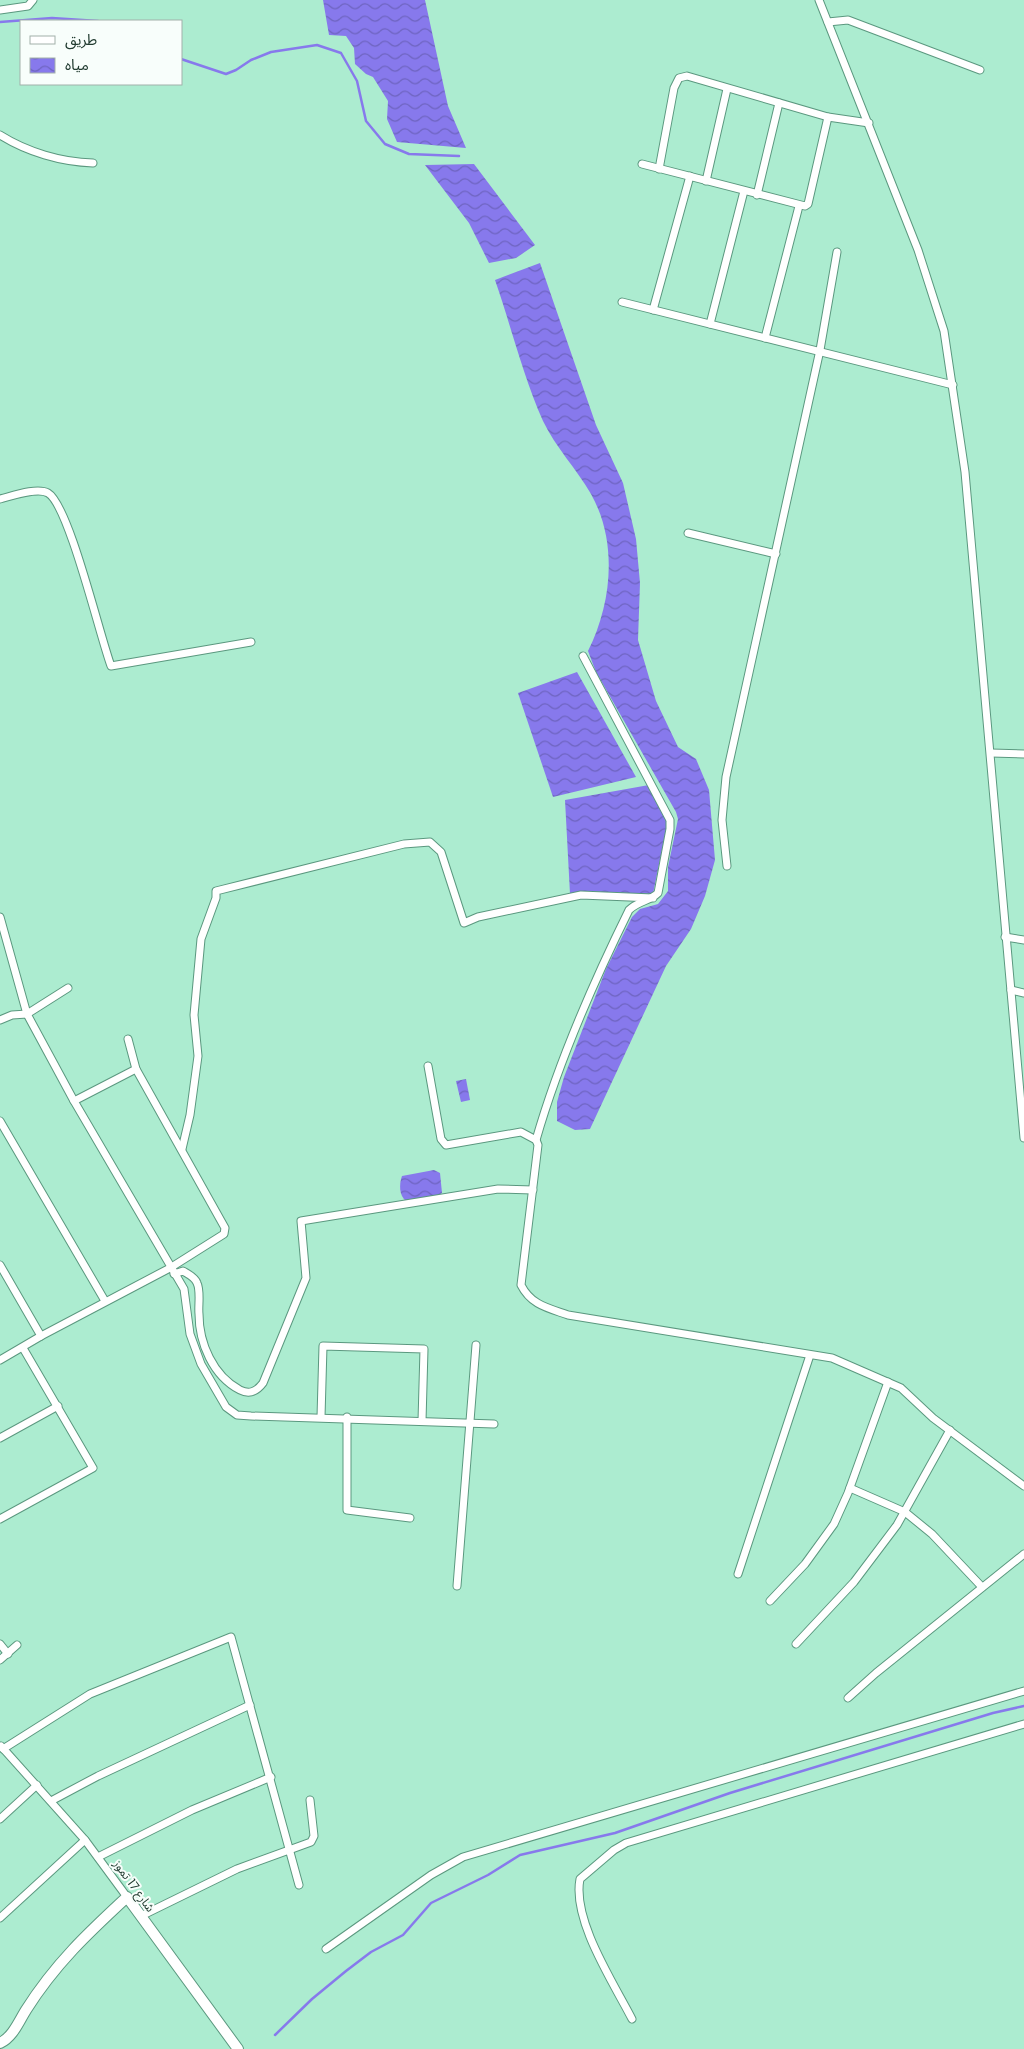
<svg xmlns="http://www.w3.org/2000/svg" width="1024" height="2049" font-family="Poppins,'Noto Sans Arabic',sans-serif">
<style>
.water{fill:url(#water-waves)}
.lines{fill:none;stroke-linecap:round;stroke-linejoin:round}
.stream{stroke:#8779ec;stroke-width:2.5}
.minor-casing{stroke:#5b987f;stroke-width:9}
.secondary-casing{stroke:#5b987f;stroke-width:12}
.minor{stroke:#fff;stroke-width:7}
.secondary{stroke:#fff;stroke-width:10}
.labels{text-anchor:middle;stroke-width:4;stroke-linejoin:round;paint-order:stroke}
.street-label{font-size:12px;fill:#223c31;stroke:#f8fefb}
</style>
<defs>
<pattern id="water-waves" width="16" height="10" patternUnits="userSpaceOnUse" patternTransform="scale(1.25)"><rect width="16" height="10" fill="#8779ec"/><path d="M0 5q4-4 8 0t8 0" fill="none" stroke="#6e64c0"/></pattern>
</defs>
<rect width="100%" height="100%" fill="#acecd0"/>
<g class="water">
<polygon points="323,0 425,0 448,106 466,148 397,142 387,119 388,101 373,77 366,74 355,64 354,48 346,36 329,35"/>
<polygon points="474,164 535,245 516,258 489,263 469,223 425,165"/>
<path d="M540,263L596,425L623,483L636,539L640,583L638,640L656,701L678,747L696,759L709,790L715,860L705,896L691,929L666,966L590,1129L575,1130L557,1121V1102L564,1077L606,969L632,917L640,909L658,904L668,891V867L678,819L676,812L596,672L588,651C612,603 618,542 591,494C576,468 556,448 543,421C523,376 511,326 495,280Z"/>
<polygon points="577,672 636,777 553,797 518,693"/>
<polygon points="649,785 668,820 653,894 581,891 570,894 565,800"/>
<polygon points="466,1079 470,1100 461,1102 456,1081"/>
<path d="M434,1170L440,1173L442,1193L437,1196L406,1201C399,1196 399,1184 402,1176Z"/>
</g>
<g class="lines">
<g class="stream">
<polyline points="0,22 52,18 98,21"/>
<polyline points="181,59 226,74 236,70 251,60 271,52 317,45 341,53 357,81 366,121 385,144 409,154 459,156"/>
<polyline points="275,2035 312,1999 346,1971 371,1952 403,1935 431,1903 488,1875 520,1855 615,1833 730,1793 993,1713 1024,1706"/>
</g>
<defs>
<g id="minor">
<polyline points="819,0 918,250 944,331 965,472 1024,1138"/>
<polyline points="0,10 28,6 33,0"/>
<polyline points="828,22 848,20 980,70"/>
<path d="M0,135C27,152 61,162 93,163"/>
<polyline points="642,164 805,206 808,204 828,117 869,123"/>
<polyline points="659,169 674,88 679,78 687,76 828,117"/>
<polyline points="706,181 727,89"/>
<polyline points="757,195 779,103"/>
<polyline points="622,302 953,385"/>
<polyline points="653,310 690,176"/>
<polyline points="710,324 744,191"/>
<polyline points="765,338 799,206"/>
<path d="M0,499C12,496 37,487 48,493C69,505 100,637 111,666L251,642"/>
<polyline points="688,533 776,554"/>
<polyline points="991,753 1024,754"/>
<polyline points="727,866 722,820 726,777 820,350 837,252"/>
<polyline points="0,917 27,1014 74,1101 184,1289 190,1334 201,1364 226,1407 237,1415 251,1416 494,1424"/>
<polyline points="1005,937 1024,940"/>
<polyline points="1011,990 1024,993"/>
<polyline points="0,1020 12,1015 27,1014 68,988"/>
<path d="M428,1066L441,1139L446,1145L521,1132L536,1140L538,1145L521,1285C531,1305 548,1308 568,1315L832,1358L901,1388L933,1418L1024,1486"/>
<polyline points="74,1101 136,1069"/>
<polyline points="0,1121 105,1301"/>
<path d="M536,1140C559,1060 592,985 629,910C638,901 650,901 658,893L670,829V820L583,656"/>
<polyline points="182,1149 190,1115 198,1056 194,1015 201,939 216,898 216,891 404,844 430,842 441,852 464,923 478,917 581,895 653,898"/>
<polyline points="0,1265 41,1336"/>
<path d="M174,1274L183,1271C188,1274 195,1277 197,1283C201,1291 198,1306 199,1314C199,1343 213,1376 240,1390C250,1395 257,1391 263,1383L306,1278L301,1221L498,1189L533,1190"/>
<polyline points="0,1360 41,1336 170,1268 224,1234 225,1228 136,1069 128,1039"/>
<polyline points="321,1417 323,1346 424,1349 422,1421"/>
<polyline points="347,1417 347,1510 410,1518"/>
<polyline points="0,1438 58,1406"/>
<polyline points="850,1488 905,1512 932,1534 982,1587"/>
<polyline points="0,1519 93,1468 23,1348"/>
<polyline points="738,1574 810,1355"/>
<polyline points="457,1586 476,1345"/>
<polyline points="770,1601 805,1564 834,1524 848,1493 888,1382"/>
<polyline points="0,1644 8,1654"/>
<polyline points="796,1644 854,1582 897,1525 950,1430"/>
<polyline points="0,1660 17,1645"/>
<polyline points="848,1698 876,1673 1024,1554"/>
<polyline points="1,1746 85,1840 127,1897"/>
<polyline points="3,1749 90,1694 231,1637 299,1885"/>
<polyline points="51,1801 98,1776 250,1705"/>
<polyline points="0,1819 37,1785"/>
<polyline points="98,1857 192,1810 271,1777"/>
<polyline points="141,1916 237,1869 311,1842 314,1836 310,1800"/>
<polyline points="0,1918 85,1840"/>
<polyline points="326,1949 431,1875 463,1857 1024,1691"/>
<path d="M632,2019C613,1982 572,1920 580,1879L614,1850L626,1843L1024,1724"/>
</g>
<path id="secondary" d="M0,2043C13,2037 19,2021 26,2010C55,1964 88,1933 127,1897L238,2049"/>
</defs>
<use href="#minor" class="minor-casing"/>
<use href="#secondary" class="secondary-casing"/>
<use href="#minor" class="minor"/>
<use href="#secondary" class="secondary"/>
</g>
<g class="labels">
<g class="street-label">
<text transform="translate(134 1886) rotate(54)" y="4">شارع 17 تموز</text>
</g>
</g>
<rect x="20" y="20" width="162" height="65" fill="#f8fefb" stroke="#a2b0aa"/>
<rect x="30" y="36" width="25" height="8" fill="#ffffff" stroke="#a2b0aa"/>
<text x="65" y="45" font-size="15" fill="#223c31">طريق</text>
<rect x="30" y="58" width="25" height="15" fill="url(#water-waves)" stroke="#a2b0aa"/>
<text x="65" y="70" font-size="15" fill="#223c31">مياه</text>
</svg>
